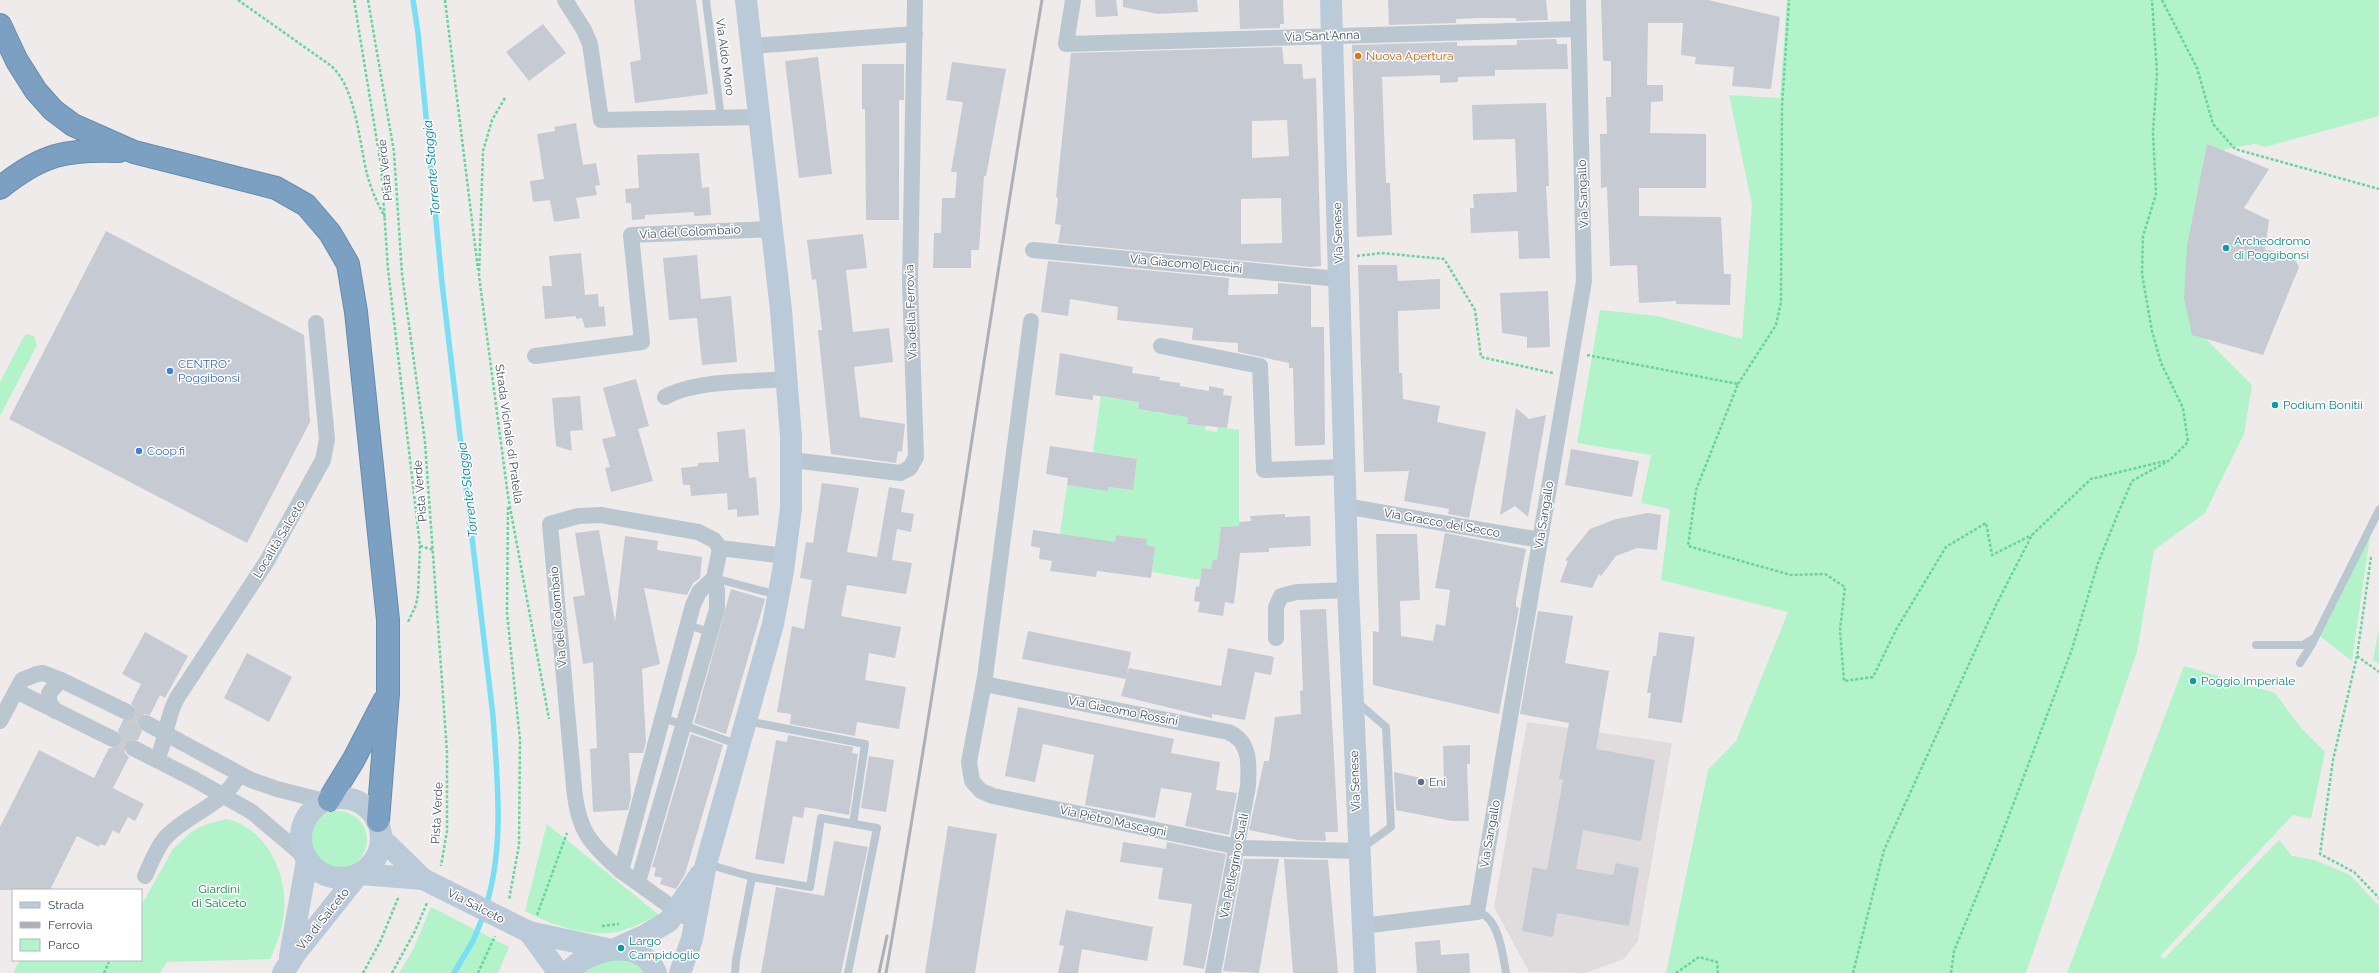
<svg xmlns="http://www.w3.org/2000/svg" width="2379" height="973" font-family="Raleway,sans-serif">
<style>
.education{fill:#e0dcdd}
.green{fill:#b2f3ca}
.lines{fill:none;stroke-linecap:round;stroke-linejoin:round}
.stream{stroke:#7adff5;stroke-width:5.5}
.building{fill:#c6cad2;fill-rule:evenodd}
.street-tunnel{stroke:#ccccce;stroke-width:16;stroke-dasharray:16 8;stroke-linecap:butt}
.highway-casing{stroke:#688bad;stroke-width:24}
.path{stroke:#67d49b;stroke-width:2.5;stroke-dasharray:3 2;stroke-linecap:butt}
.lane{stroke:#bac7d0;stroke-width:8}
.street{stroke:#bac7d0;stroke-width:16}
.secondary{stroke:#bbcad8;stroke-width:22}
.highway{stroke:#7ca0c1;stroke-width:22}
.rail{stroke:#adb1b7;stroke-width:3}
.secondary-bridge{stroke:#bbcad8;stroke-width:22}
.food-dot{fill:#e8710a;stroke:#fff;stroke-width:1.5}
.culture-dot{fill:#0f9aa8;stroke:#fff;stroke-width:1.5}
.shop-dot{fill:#3f7fe0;stroke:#fff;stroke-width:1.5}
.service-dot{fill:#5c6f8a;stroke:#fff;stroke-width:1.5}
.labels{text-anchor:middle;stroke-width:3;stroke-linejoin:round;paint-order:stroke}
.street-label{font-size:12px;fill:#42505b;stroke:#fff}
.food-label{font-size:12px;fill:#c56008;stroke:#fff;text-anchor:start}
.culture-label{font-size:12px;fill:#0d838f;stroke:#fff;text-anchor:start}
.shop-label{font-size:12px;fill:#366cbe;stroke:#fff;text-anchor:start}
.service-label{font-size:12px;fill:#4e5e75;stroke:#fff;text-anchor:start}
.park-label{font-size:12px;fill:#0c8244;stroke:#fff}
.water-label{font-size:13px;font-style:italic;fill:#037d98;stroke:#fff}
</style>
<rect width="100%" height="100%" fill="#efebeb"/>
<polygon class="education" points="1527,722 1672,743 1638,941 1624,959 1586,973 1529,972 1494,907"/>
<g class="green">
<polygon points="1787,0 2379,0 2379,116 2265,147 2255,144 2225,149 2198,284 2203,336 2252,385 2244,434 2205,513 2154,550 2137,652 2026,973 1666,973 1708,770 1736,741 1788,612 1661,580 1670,509 1641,503 1651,455 1577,443 1600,310 1658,316 1742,339 1752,205 1729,95 1780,98"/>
<polygon points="28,334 34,336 37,345 0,416 0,382 24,336"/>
<polygon points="1101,394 1104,394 1104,397 1117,399 1118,394 1139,400 1138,409 1149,411 1158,407 1158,413 1167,414 1168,411 1188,415 1187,424 1198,425 1207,421 1205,430 1217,432 1218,427 1239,430 1239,526 1221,527 1217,560 1213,559 1211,569 1202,568 1200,580 1152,572 1155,547 1146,545 1147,539 1116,535 1115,544 1060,534 1067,485 1077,487 1078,482 1107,491 1108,487 1133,490 1137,459 1093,453"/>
<polygon points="2370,535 2352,661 2320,636"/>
<polygon points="2379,628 2379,664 2373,660"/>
<polygon points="2184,666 2275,693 2302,729 2325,752 2311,819 2293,815 2160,956 2164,959 2279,840 2292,856 2315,860 2350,875 2379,906 2379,973 2067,973"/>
<circle cx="338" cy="840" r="29"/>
<path d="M226,819C266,827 288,874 284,912C283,928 277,944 270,959L167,962L160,973H13L20,960H105L111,963L113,960H141V906L173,849L191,832L204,825Z"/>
<path d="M547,824L659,915C645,921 630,929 616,932C584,937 552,925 525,911Z"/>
<polygon points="431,907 509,947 498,973 399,973 413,950"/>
<polygon points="628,959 647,973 575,973 587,964"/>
</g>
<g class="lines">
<g class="stream">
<path d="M413,0L418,33L442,283L493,716C497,778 505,845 486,906"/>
<polyline points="454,973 473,941 484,914"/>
</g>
</g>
<g class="building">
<polygon points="634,0 696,0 708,94 635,103 630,62 641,60"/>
<polygon points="1095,0 1116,0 1118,16 1096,17"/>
<polygon points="1123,0 1197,0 1198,12 1157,14 1123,7"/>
<polygon points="1239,0 1283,0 1284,24 1280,24 1280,28 1240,29"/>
<polygon points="1388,0 1546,0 1548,20 1516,21 1516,18 1479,18 1456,19 1456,23 1389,25"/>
<polygon points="1601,0 1708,0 1780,17 1771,89 1732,86 1734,67 1695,64 1696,57 1681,55 1683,23 1648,23 1647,85 1663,85 1663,101 1651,102 1650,133 1706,134 1706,188 1639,188 1639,216 1721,217 1724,274 1731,274 1730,305 1676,304 1676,301 1639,303 1637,265 1610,266 1607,187 1601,188 1600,134 1607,134 1606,97 1611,97 1611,61 1603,61"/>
<polygon points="543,24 566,53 529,81 506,52"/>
<polygon points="1556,39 1557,44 1567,44 1568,69 1495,70 1495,76 1458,77 1458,82 1440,83 1440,75 1382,77 1386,183 1390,183 1392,235 1357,237 1352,45 1457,42 1457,46 1517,45 1517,40"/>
<path d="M1282,47L1284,64H1302L1303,79L1316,78L1321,266L1311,267L1058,243L1061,225L1055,224L1058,198L1056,197L1071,53ZM1287,120L1289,156L1252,158V121ZM1281,198L1282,243L1241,244V199Z"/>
<polygon points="818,57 832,174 799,178 785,61"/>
<polygon points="952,62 1006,69 986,176 984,176 979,250 971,250 971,268 933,268 934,233 941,233 942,198 955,198 957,172 951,172 963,102 946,100"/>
<polygon points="862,64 904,64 904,100 899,100 899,220 866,220 865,109 862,109"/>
<polygon points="1546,103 1549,186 1546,186 1550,258 1519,259 1518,231 1471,233 1470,208 1474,208 1473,194 1517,192 1515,139 1473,140 1472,105"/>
<polygon points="576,123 583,165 596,163 600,185 595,186 597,195 576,198 580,218 554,222 550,200 533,202 530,181 544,179 537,134 555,131 554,127"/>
<polygon points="2207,144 2269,169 2244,208 2269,220 2265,250 2291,253 2299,267 2263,355 2192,335 2184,298 2187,246"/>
<polygon points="699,153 702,188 709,187 711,215 694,216 694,212 645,215 645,219 632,220 631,203 626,203 625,189 639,188 637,155"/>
<polygon points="106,231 304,335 310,422 247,543 9,419"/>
<polygon points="863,234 867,268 846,270 853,332 889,328 893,362 854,367 860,417 905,424 902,452 898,451 896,463 831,454 818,330 822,330 816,279 812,280 807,240"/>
<polygon points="581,253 585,295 598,294 599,307 604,306 606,326 585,328 582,318 576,319 576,316 545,319 542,286 552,286 549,256"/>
<polygon points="697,255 701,299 731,296 737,362 702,365 697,318 669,320 663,258"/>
<polygon points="1048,261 1229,278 1228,295 1278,294 1278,283 1311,286 1311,327 1324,327 1325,445 1295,446 1293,368 1289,368 1289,363 1238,352 1238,343 1192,340 1193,328 1117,320 1118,307 1070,299 1068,316 1041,312"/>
<polygon points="1358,265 1397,265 1398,281 1440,279 1440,309 1398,311 1399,373 1402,373 1403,399 1440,406 1437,422 1486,432 1469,518 1448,514 1449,509 1404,501 1409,471 1364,472"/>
<polygon points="1548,291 1550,347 1527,348 1527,337 1502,333 1500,293"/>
<polygon points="1060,353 1133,367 1132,373 1160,377 1159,380 1180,383 1180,386 1209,391 1209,386 1224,389 1223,395 1232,396 1227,428 1187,424 1188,417 1138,409 1139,402 1093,395 1093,400 1055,395"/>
<polygon points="636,379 649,426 638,429 653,481 611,492 605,468 610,467 602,439 616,436 603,388"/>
<polygon points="580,396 583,430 570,431 572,451 556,446 552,398"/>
<polygon points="1516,408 1529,419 1546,415 1528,517 1515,506 1500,515"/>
<polygon points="745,429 749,478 756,477 759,515 737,517 737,509 728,510 727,493 691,496 690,485 683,485 681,468 698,466 698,463 719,462 717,432"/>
<polygon points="1050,446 1137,459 1133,490 1108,487 1108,491 1067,485 1068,478 1046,474"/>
<polygon points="1571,449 1639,461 1632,497 1565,485"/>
<polygon points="822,483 859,488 847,552 877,557 889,487 905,490 901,512 914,514 911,532 897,529 892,560 912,563 906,594 847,585 841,616 901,627 895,658 869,653 865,680 906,687 899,729 857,722 855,736 790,724 791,714 777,712 792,626 804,629 812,580 800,578 806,542 813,543"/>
<polygon points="1648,513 1661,515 1657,550 1637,548 1616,556 1601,576 1599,574 1592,588 1560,582 1568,561 1565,560 1590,529 1616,519"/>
<polygon points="1285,514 1285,517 1310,516 1311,546 1269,548 1269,552 1240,553 1234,604 1225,602 1223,616 1198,612 1200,602 1194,601 1196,586 1199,587 1202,568 1211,569 1213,559 1217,560 1221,527 1239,526 1239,522 1251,521 1250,516"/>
<polygon points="599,530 615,622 625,536 658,541 657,550 702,557 700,578 693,583 687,595 644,588 660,664 642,669 646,742 643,753 629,753 631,797 628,810 593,812 590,749 597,748 593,662 583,664 573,597 585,595 575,533"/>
<polygon points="1033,530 1115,542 1116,535 1147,539 1146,545 1155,547 1151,578 1097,571 1096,577 1050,571 1052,561 1039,559 1040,548 1031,546"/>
<polygon points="1445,533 1526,549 1516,601 1516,607 1519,608 1499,714 1373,685 1373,631 1379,632 1376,534 1417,534 1420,600 1400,601 1401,636 1433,641 1436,624 1445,626 1450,590 1435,588"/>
<polygon points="731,589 765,599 726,734 694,723"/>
<polygon points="1326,609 1338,832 1325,832 1326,841 1298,840 1249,830 1264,761 1269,761 1275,717 1301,714 1300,691 1303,690 1300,610"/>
<polygon points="1538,611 1573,616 1565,663 1609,671 1596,749 1655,760 1641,841 1583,830 1576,869 1613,875 1616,863 1639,868 1629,926 1557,913 1553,937 1522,931 1533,867 1547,870 1563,780 1559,779 1569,723 1520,714"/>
<polygon points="1028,631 1131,652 1127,674 1129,668 1221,686 1228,648 1274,657 1271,675 1255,672 1245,720 1212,714 1212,718 1121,696 1126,679 1022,659"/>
<polygon points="145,632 188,656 165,698 160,695 150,715 145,714 138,718 137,724 142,731 138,740 128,740 124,744 125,753 129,757 113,788 144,804 135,821 128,817 119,834 113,830 105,846 100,844 99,847 77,836 50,890 0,890 0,827 39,750 94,778 109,748 114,748 121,744 122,738 118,731 123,720 132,720 136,716 135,707 131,704 141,684 122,674"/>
<polygon points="1659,632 1695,637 1682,723 1648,718 1651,693 1647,693 1653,656 1656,656"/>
<polygon points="247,653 292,677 269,722 224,698"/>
<polygon points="1018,707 1174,739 1171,753 1220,762 1216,790 1237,793 1229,835 1185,826 1192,793 1161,788 1155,818 1085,805 1094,755 1043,744 1035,782 1005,776"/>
<polygon points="691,734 723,745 685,874 676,889 660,884 662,878 654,876 656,868 652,867"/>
<polygon points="788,735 853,747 852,753 858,754 849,815 805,807 803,818 793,816 784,864 755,859 776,740 787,742"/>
<polygon points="1470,745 1470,764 1467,764 1469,821 1452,821 1396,810 1394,772 1444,783 1443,746"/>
<polygon points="869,756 894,760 886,812 861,808"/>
<polygon points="948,826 997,834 975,973 925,973"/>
<polygon points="834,841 868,847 841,973 761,973 776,887 824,896"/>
<polygon points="1123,842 1166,849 1167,842 1226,854 1204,969 1183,965 1192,904 1158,899 1163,868 1120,862"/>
<polygon points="1244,859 1279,859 1259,973 1223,971"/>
<polygon points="1284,859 1328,860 1338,973 1293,973"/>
<polygon points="1066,910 1153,927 1147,961 1082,949 1078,973 1058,973 1064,946 1059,945"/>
<polygon points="1440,940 1441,955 1469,953 1470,973 1417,973 1415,942"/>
</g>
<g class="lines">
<g class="street-tunnel">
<polyline points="127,712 146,723"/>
<polyline points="113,739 133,748"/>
</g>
<defs>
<g id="highway">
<polyline points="0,25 17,61 36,91 53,110 73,125 134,152 276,188 306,205 330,233 348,264 356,312 388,620 388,693 378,821"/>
<path d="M0,188C42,154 66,149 119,151"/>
<polyline points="329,800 354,759 384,701"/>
</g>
</defs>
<use href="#highway" class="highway-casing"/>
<g class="path">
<path d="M238,0L330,65C356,86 359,142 367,174C371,189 377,203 385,217"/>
<polyline points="354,0 381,166 388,269 420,546 418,594 416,605 408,622"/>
<polyline points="368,0 394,152 402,274 425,442 447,752 447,831 441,866"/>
<polyline points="445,0 478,270"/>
<polyline points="2162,0 2197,68 2213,124 2235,149 2379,189"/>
<polyline points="505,98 492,120 483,151 479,276 508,496 549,719"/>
<polyline points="1357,256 1381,253 1444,259 1475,310 1481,357 1553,373"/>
<polyline points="1587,355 1738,384 1696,490 1688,546 1791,575 1825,574 1845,587 1840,630 1844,681 1873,677 1897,628 1946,547 1986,523 1992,555 2032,535"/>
<polyline points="1738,384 1776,325 1781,302 1782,106 1789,0"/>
<polyline points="508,507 507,613 520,740 519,845 509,900"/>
<polyline points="420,546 434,550"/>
<polyline points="2371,557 2357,656 2379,672"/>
<polyline points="2357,656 2333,760 2320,854 2354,872 2379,898"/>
<polyline points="537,915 567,833"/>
<polyline points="602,926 619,924"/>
<polyline points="104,973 109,962"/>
<polyline points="363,973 380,942 399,896"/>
<polyline points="392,973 415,931 427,903"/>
<polyline points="478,973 495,936"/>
<polyline points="1676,973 1699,957 1717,962 1718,973"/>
<polyline points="1853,973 1884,850 1996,605 2032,535 2091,479 2165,461"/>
<polyline points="1951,973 1954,951 1999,842 2072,649 2098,563 2119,511 2132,481 2170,460 2188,442 2183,408 2161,363 2152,331 2142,274 2143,236 2156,194 2153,133 2157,73 2152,0"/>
</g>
<g class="lane">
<polyline points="706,0 721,118"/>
<polyline points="714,578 778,595"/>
<polyline points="687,625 710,632"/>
<polyline points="2256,645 2303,645 2313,639"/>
<polyline points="2300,663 2312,644 2379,510"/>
<polyline points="1357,702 1386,727 1391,827 1362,848"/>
<polyline points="661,717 739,745"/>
<polyline points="747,721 865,744 853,824"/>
<polyline points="707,864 752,877 810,887 821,818 877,828 848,973"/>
<path d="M1477,912C1499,916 1503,956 1506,973"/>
<polyline points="735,973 736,960 752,877"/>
</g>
<g class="street">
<polyline points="565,0 584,30 590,44 601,120 761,117"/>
<polyline points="1073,0 1066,44 1578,29"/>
<polyline points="752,46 915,34"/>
<polyline points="1033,250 1339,279"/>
<polyline points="1031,321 985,677 969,762 972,781 981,791 993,796 1243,848 1358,851"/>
<polyline points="1161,346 1260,366 1264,470 1344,467"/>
<polyline points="535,356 642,342 631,235 773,229"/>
<path d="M665,397C695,380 752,382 787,379"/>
<polyline points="792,460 900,473 910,468 916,457 910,284 915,0"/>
<polyline points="1345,506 1540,540"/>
<polyline points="720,548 785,556"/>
<polyline points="1276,638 1276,607 1281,596 1297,592 1348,590"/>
<path d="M984,684L1228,732C1251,741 1249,765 1248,786L1213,973"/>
<polyline points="16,691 113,739"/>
<polyline points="55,711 49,701 49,693 61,680"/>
<polyline points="0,721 22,680 37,674 43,673 61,680 127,712"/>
<polyline points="146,723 251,780 277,789 324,801"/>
<polyline points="133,748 194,779 252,812 304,856"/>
<path d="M157,759C167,739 166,717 177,698L267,561L323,460L327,439L316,323"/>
<polyline points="621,871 693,605 699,592 714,578"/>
<path d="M145,876C151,863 156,849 165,838C188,813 224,806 239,774"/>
<path d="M638,882L717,609V590L714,578L720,548L714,540L698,532L601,515L578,516L550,524L574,787C578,831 589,842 621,871L684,916"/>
<polyline points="1362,926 1477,912 1584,281 1578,0"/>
</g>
<g class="secondary">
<polyline points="1331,0 1348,590 1365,973"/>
<circle cx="341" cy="838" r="40"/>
<polyline points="381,838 423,879"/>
<polyline points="360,874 423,879"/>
<polyline points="529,932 607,949"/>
<polyline points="529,932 559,973"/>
<polyline points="615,949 646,935 669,921 700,875"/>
<polyline points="290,956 307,861"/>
<polyline points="283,973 295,954 358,875"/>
<path d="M567,973C588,949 641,935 656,973"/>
<polyline points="680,973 692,939 706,864 773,624 783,571 791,508 791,437 781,310 746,0"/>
</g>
<use href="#highway" class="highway"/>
<g class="rail">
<polyline points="879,973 887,936"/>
<path d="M886,973C943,649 987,324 1042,0"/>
</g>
<polyline class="secondary-bridge" points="423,879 529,932"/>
</g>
<circle class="food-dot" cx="1358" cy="56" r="4"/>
<g class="culture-dot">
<circle cx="2226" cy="248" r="4"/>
<circle cx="2275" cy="405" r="4"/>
<circle cx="2193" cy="681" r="4"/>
<circle cx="621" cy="948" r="4"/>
</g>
<g class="shop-dot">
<circle cx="170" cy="371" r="4"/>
<circle cx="139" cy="451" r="4"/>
</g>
<circle class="service-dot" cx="1421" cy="782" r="4"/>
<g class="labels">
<g class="street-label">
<text transform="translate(1322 36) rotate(-2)" y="4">Via Sant'Anna</text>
<text transform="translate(725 57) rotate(82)" y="4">Via Aldo Moro</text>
<text transform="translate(385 170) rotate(-96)" y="4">Pista Verde</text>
<text transform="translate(1583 194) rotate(-92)" y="4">Via Sangallo</text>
<text transform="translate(690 232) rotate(-3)" y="4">Via del Colombaio</text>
<text transform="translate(1338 233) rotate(-92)" y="4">Via Senese</text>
<text transform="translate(1186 264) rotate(5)" y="4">Via Giacomo Puccini</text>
<text transform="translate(911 312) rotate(-92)" y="4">Via della Ferrovia</text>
<text transform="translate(509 434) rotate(82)" y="4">Strada Vicinale di Pratella</text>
<text transform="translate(420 491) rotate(-95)" y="4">Pista Verde</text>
<text transform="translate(1544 515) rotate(-81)" y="4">Via Sangallo</text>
<text transform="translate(1442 523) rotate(10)" y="4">Via Gracco del Secco</text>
<text transform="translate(279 539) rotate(-59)" y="4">Località Salceto</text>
<text transform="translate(558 617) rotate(-95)" y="4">Via del Colombaio</text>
<text transform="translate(1123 711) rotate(11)" y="4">Via Giacomo Rossini</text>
<text transform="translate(1355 781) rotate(-92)" y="4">Via Senese</text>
<text transform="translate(437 813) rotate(-87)" y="4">Pista Verde</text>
<text transform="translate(1113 821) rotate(12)" y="4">Via Pietro Mascagni</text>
<text transform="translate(1490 834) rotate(-80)" y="4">Via Sangallo</text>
<text transform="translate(1234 866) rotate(-79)" y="4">Via Pellegrino Suali</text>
<text transform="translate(476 906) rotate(27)" y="4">Via Salceto</text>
<text transform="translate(323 919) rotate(-51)" y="4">Via di Salceto</text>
</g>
<g class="food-label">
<text x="1366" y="60">Nuova Apertura</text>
</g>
<g class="culture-label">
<text x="2234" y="245">Archeodromo<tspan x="2234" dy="14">di Poggibonsi</tspan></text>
<text x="2283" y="409">Podium Bonitii</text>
<text x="2201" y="685">Poggio Imperiale</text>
<text x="629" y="945">Largo<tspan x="629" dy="14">Campidoglio</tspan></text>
</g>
<g class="shop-label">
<text x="178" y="368">CENTRO*<tspan x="178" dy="14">Poggibonsi</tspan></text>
<text x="147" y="455">Coop.fi</text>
</g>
<g class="service-label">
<text x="1429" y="786">Eni</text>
</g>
<g class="park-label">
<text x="219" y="893">Giardini<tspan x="219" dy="14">di Salceto</tspan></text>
</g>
<g class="water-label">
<text transform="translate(431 168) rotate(-95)" y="5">Torrente Staggia</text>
<text transform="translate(467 490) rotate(-97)" y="5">Torrente Staggia</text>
</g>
</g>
<rect x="12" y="889" width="130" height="72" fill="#ffffff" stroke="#b3b9bd"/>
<rect x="20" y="902" width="20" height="6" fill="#bbcad8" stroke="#b3b9bd"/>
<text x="48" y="909" font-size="12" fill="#42505b">Strada</text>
<rect x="20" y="922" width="20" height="6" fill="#adb1b7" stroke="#b3b9bd"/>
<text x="48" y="929" font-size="12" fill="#42505b">Ferrovia</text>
<rect x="20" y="939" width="20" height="12" fill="#b2f3ca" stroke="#b3b9bd"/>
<text x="48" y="949" font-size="12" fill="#42505b">Parco</text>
</svg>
